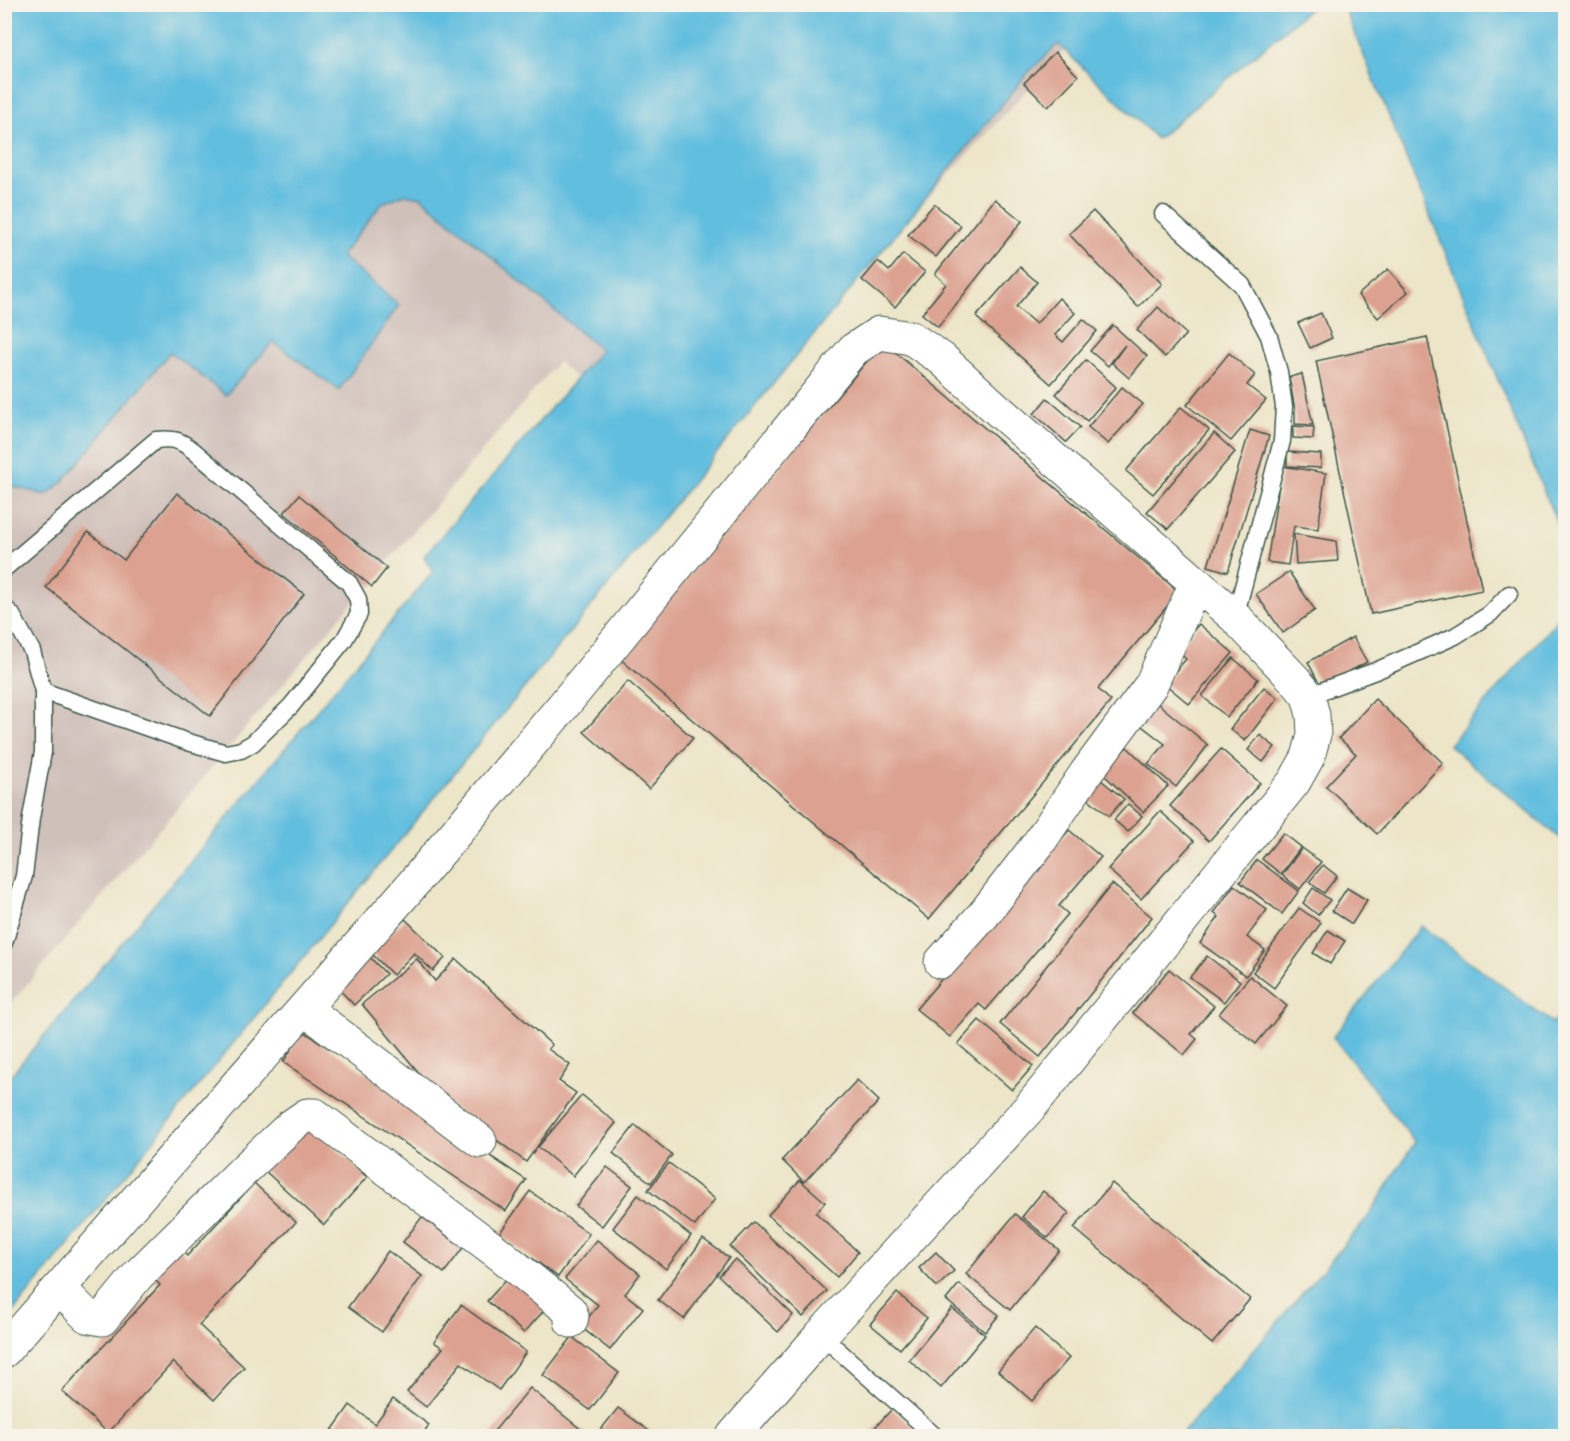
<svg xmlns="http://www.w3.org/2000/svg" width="1570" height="1441" font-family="'IM FELL English',serif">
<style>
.industrial{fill:#cfc0ba}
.water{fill:#62bedf;stroke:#407e8a;stroke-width:1.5}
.building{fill:#dca190}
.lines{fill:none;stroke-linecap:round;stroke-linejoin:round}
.service-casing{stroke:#3e564a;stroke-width:19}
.minor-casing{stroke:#3e564a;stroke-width:35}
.service{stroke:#fff;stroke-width:16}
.minor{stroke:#fff;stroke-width:33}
</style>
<rect width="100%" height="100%" fill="#f7f3e8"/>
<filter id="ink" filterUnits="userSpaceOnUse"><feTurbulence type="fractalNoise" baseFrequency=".0167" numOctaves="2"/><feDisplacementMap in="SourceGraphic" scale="12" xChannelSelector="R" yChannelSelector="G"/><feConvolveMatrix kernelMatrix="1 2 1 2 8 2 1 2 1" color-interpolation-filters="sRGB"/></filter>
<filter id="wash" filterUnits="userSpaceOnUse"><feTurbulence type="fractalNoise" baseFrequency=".008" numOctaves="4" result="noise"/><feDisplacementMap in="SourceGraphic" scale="24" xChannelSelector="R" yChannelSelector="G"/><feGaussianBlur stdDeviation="1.35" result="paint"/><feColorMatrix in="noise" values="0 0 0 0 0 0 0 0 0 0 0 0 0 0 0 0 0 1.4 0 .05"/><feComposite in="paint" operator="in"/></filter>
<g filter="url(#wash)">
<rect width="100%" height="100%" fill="#ece5c8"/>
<polygon class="industrial" points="5,5 1106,5 677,468 558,362 5,1010"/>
<g class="water">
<polygon points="5,4 1314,5 1157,139 1058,44 1027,74 5,1322 5,1079 7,1080 433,572 424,556 601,350 421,197 405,194 382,203 341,256 399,305 339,390 273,342 226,395 170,352 62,483 46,495 7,485 4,483"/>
<polygon points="1343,5 1565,5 1565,542"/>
<polygon points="1565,611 1565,843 1449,745"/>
<polygon points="1421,926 1553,1023 1565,1009 1565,1436 1180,1436 1368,1217 1415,1142 1333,1037"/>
</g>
<g id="blocks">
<g class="building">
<polygon points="1055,52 1078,76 1048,107 1024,83"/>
<polygon points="995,199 1022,221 938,327 922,314 946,284 935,274"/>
<polygon points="934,204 961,226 936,257 908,235"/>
<polygon points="1093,211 1162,284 1138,307 1069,234"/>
<polygon points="903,254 925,272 895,307 862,280 878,261 889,271"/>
<polygon points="1020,267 1037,282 1016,307 1036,324 1059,298 1075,313 1055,335 1063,342 1083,319 1097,331 1051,384 976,317"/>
<polygon points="1388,269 1408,292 1378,318 1358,295"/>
<polygon points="1158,307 1186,334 1165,357 1137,330"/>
<polygon points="1321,313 1332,338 1310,348 1298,323"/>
<polygon points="1113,325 1147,356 1129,378 1112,363 1125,345 1108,366 1090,351"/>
<polygon points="1427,337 1482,590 1371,614 1316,361"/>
<polygon points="883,342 1179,592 1098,689 1111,701 929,919 619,658"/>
<polygon points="1229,353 1255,375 1247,385 1266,400 1231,441 1187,405"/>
<polygon points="1086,360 1116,387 1087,421 1056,394"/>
<polygon points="1302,374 1309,407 1313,425 1295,424 1295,410 1289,377"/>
<polygon points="1122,387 1143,404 1108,444 1088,427"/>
<polygon points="1047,398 1080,427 1066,442 1034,414"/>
<polygon points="1181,407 1209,430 1153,494 1126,471"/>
<polygon points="1293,426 1314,427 1313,439 1293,438"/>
<polygon points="1250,430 1269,436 1228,572 1208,566"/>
<polygon points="1214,433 1235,452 1168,529 1147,512"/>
<polygon points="1287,452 1321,454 1321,468 1287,466"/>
<polygon points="1282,466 1326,473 1318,529 1294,526 1288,565 1267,562"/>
<polygon points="177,493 304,594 210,716 46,587 88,532 124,560"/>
<polygon points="299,495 387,568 372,587 284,513"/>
<polygon points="1294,534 1336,541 1338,561 1296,564"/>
<polygon points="1289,572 1315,610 1283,633 1256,594"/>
<polygon points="1199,624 1233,653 1189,704 1165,684 1186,659 1176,650"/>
<polygon points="1353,637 1367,662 1321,687 1308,662"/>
<polygon points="1233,658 1258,679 1227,717 1202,696"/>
<polygon points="628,681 693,738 649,789 584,732"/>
<polygon points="1264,687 1278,698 1245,741 1230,729"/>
<polygon points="1150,697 1208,745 1176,787 1148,764 1165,744 1133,719"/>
<polygon points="1375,699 1443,763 1377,834 1326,786 1356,754 1339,738"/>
<polygon points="1260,735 1275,747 1263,762 1248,750"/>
<polygon points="1127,747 1168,786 1143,812 1102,773"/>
<polygon points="1221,749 1260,783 1209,841 1170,806"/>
<polygon points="1101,780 1124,799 1109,816 1086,797"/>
<polygon points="1128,804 1142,816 1128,832 1114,820"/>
<polygon points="1160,811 1194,841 1141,899 1108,869"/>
<polygon points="1069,830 1101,857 1059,906 1068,914 986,1010 979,1004 950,1037 916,1009"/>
<polygon points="1283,833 1301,847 1281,874 1262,859"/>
<polygon points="1302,848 1321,862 1300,889 1282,875"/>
<polygon points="1257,860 1299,891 1282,914 1240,882"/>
<polygon points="1323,865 1337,876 1324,893 1309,882"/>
<polygon points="1112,884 1152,917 1040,1057 1000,1024"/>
<polygon points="1234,885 1267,910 1247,937 1265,950 1246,976 1200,943 1219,917 1214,913"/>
<polygon points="1313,888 1330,900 1318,915 1303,903"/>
<polygon points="1347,888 1367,900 1352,924 1332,911"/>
<polygon points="1299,908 1321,923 1274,988 1253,972"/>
<polygon points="405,919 445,958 433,971 414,953 393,975 371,953"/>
<polygon points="1328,930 1345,941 1330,964 1313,953"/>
<polygon points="367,954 386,974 354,1005 335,985"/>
<polygon points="1207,956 1240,981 1224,1002 1190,977"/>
<polygon points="417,959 435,981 456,959 552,1045 548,1049 570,1065 559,1081 576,1093 526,1162 439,1097 362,1004"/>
<polygon points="1169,969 1214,1006 1191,1034 1197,1039 1184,1055 1133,1013"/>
<polygon points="1250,976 1287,1006 1256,1044 1219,1014"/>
<polygon points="979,1020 1033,1066 1012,1090 958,1044"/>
<polygon points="303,1031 526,1180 506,1211 283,1062"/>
<polygon points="857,1080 879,1101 804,1182 782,1160"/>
<polygon points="582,1095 616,1123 573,1176 538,1147"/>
<polygon points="306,1121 367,1177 324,1225 263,1169"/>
<polygon points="635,1125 672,1155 651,1183 613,1153"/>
<polygon points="669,1163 715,1199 695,1226 648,1190"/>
<polygon points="607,1167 632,1186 602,1226 576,1206"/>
<polygon points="800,1180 825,1202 816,1213 858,1252 837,1277 768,1215"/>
<polygon points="254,1183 296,1222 199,1325 244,1367 214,1400 173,1362 108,1433 62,1391 160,1285 151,1276 178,1247 187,1256"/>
<polygon points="1112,1183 1250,1299 1212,1344 1074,1228"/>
<polygon points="530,1191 589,1234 558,1277 499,1234"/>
<polygon points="1043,1191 1069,1213 1048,1238 1022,1217"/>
<polygon points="638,1195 691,1236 666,1269 613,1228"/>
<polygon points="1015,1214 1059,1250 1010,1310 966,1274"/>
<polygon points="422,1217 463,1248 444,1273 403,1242"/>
<polygon points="754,1222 827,1291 803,1317 730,1247"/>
<polygon points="703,1239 729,1258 684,1319 658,1300"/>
<polygon points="597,1240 640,1274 625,1294 643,1308 610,1350 581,1327 598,1305 565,1279"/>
<polygon points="388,1251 422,1276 382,1332 348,1307"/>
<polygon points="936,1252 954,1271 937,1287 919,1268"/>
<polygon points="735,1259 793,1315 778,1332 719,1276"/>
<polygon points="510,1275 547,1307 524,1333 487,1301"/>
<polygon points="959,1284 999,1315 985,1332 946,1300"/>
<polygon points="897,1293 927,1318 900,1349 870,1324"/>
<polygon points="461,1305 526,1352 499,1390 461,1363 426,1407 407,1392 443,1348 434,1342"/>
<polygon points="952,1308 985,1335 941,1388 909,1360"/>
<polygon points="1035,1328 1069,1358 1032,1401 998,1371"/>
<polygon points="572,1337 619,1373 590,1410 543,1375"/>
<polygon points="530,1388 589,1436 490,1436"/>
<polygon points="393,1399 429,1425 421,1436 328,1436 350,1405 375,1424"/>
<polygon points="618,1408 656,1436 602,1436 598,1433"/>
<polygon points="892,1409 923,1436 867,1436"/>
</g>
</g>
</g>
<g filter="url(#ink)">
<use href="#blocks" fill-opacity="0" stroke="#3e564a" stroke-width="1.5"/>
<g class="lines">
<defs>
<g id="service">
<polyline points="1163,214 1242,285 1269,336 1279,372 1284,407 1282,441 1235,617"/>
<path d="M4,569L156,440C174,438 180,440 194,451L349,583L358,599L359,614L344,640L291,706L253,743L241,750L226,753L188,742L43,691"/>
<polyline points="4,607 12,615 32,651 43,691 43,752 31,818 24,876 4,943"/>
<polyline points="1308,696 1378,670 1455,636 1490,614 1509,594"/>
<polyline points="821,1335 935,1436"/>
</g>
<g id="minor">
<polyline points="941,962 984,914 1038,844 1086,773 1151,685 1196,583"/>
<polyline points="305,1009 480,1141"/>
<polyline points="60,1289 87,1316 102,1319 138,1275 244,1170 291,1126 307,1115 315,1115 501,1255 570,1311 572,1316 571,1321"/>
<polyline points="4,1351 405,893 563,706 853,350 879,333 911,338 942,359 998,410 1235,617 1295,680 1308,696 1313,715 1314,735 1308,757 1294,782 1031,1106 821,1335 733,1436"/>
</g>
</defs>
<use href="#service" class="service-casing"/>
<use href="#minor" class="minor-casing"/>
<use href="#service" class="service"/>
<use href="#minor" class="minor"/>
</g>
</g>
<rect width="1570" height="1441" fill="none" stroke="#f7f3e8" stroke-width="24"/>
</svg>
